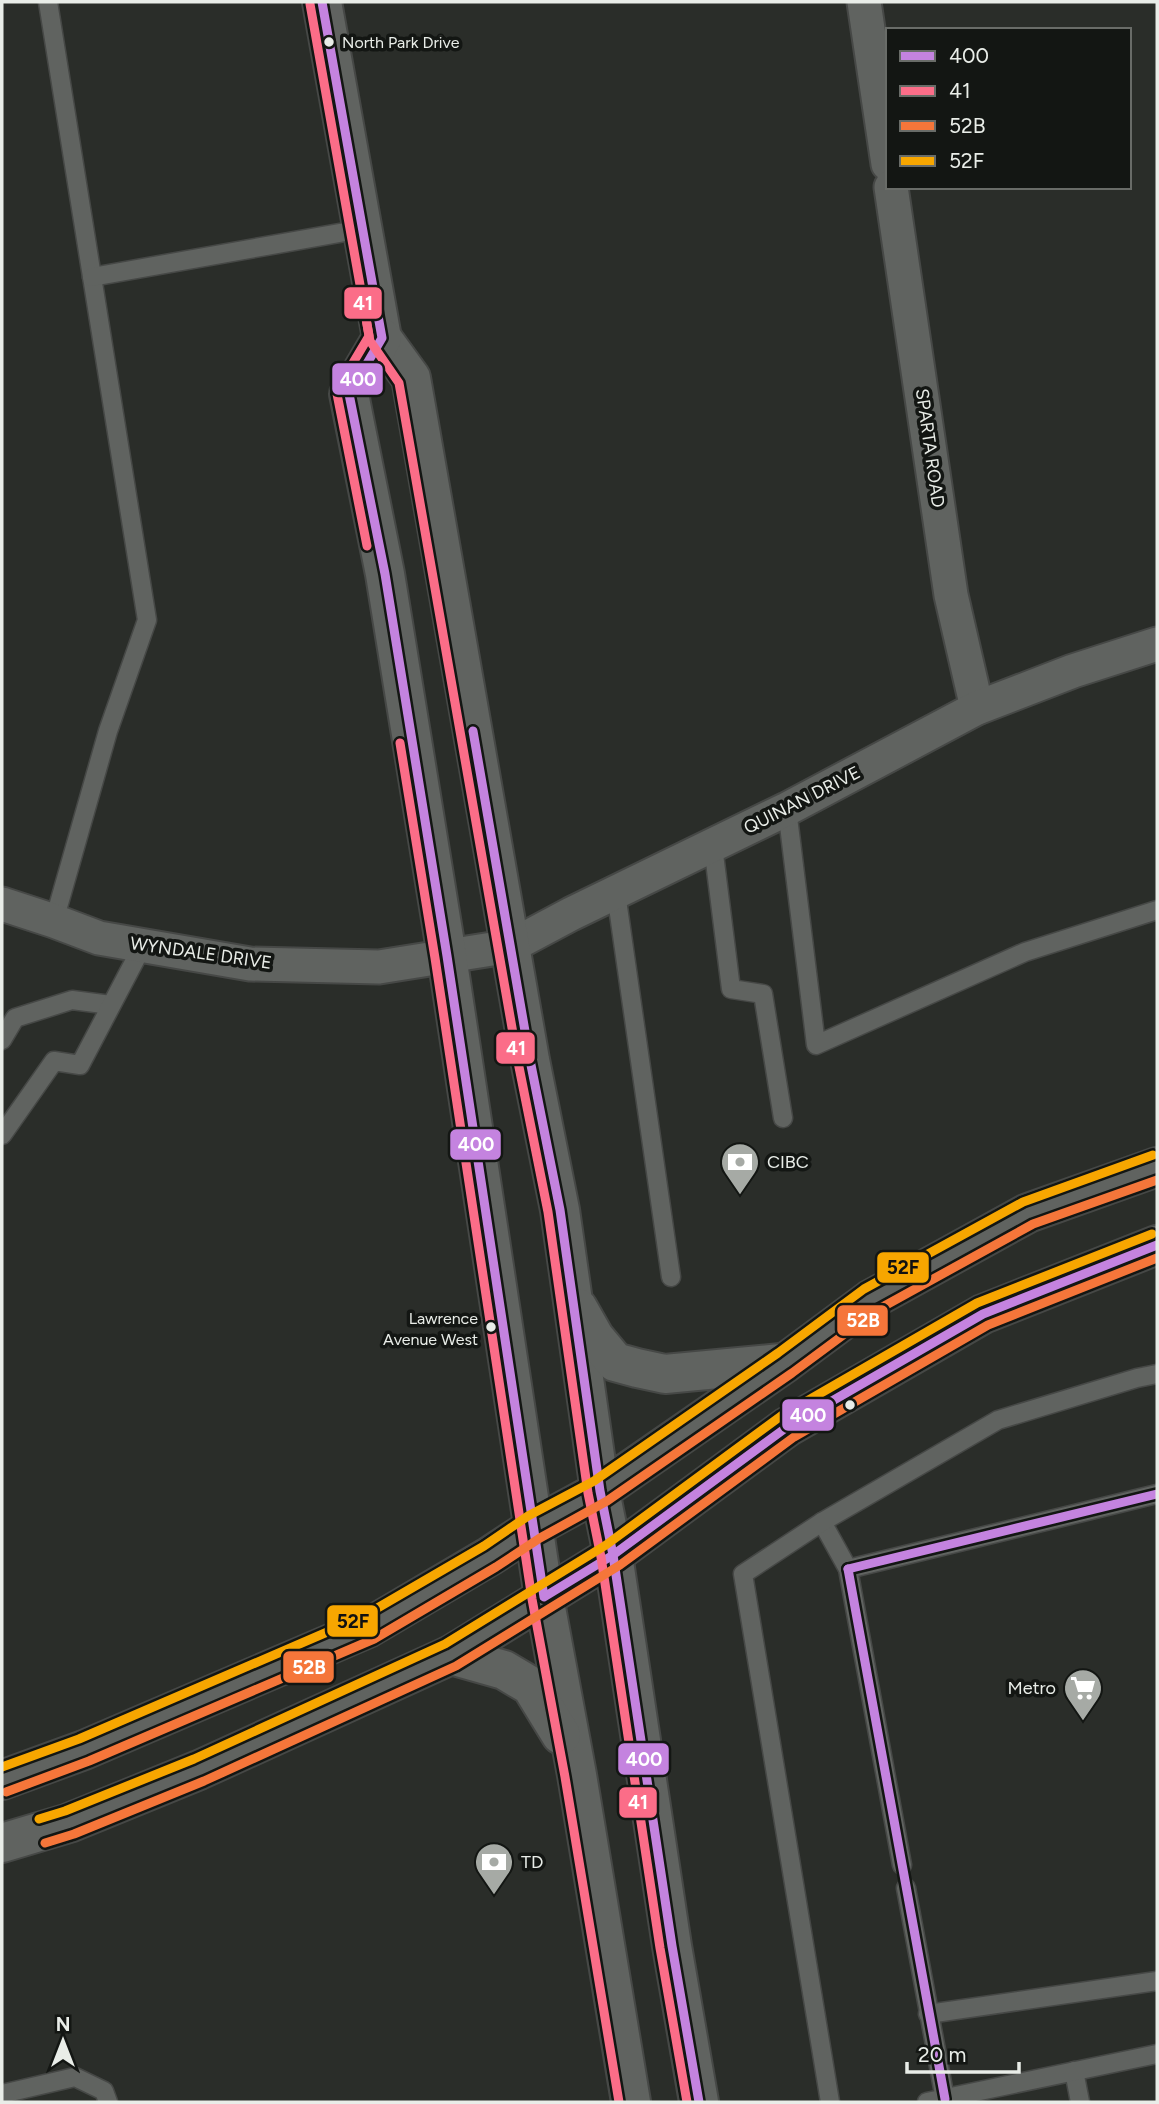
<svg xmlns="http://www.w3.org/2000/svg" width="1159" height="2104" font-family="Figtree,sans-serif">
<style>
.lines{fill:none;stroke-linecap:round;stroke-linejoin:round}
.lane-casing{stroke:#464846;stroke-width:21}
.street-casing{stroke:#464846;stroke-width:37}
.secondary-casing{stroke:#464846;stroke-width:42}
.lane{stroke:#606360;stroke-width:18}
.street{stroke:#606360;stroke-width:33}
.secondary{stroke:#606360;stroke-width:38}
.bus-1-casing{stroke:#131613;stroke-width:14}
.bus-2-casing{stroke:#131613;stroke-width:14}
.bus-3-casing{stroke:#131613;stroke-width:14}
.bus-4-casing{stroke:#131613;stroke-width:14}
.bus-1{stroke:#c483df;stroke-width:9}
.bus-2{stroke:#fb6d88;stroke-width:9}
.bus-3{stroke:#f5763a;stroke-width:9}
.bus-4{stroke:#f7a600;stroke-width:9}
.bus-dot{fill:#e9ede8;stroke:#131613;stroke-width:2.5}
.labels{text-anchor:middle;stroke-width:7;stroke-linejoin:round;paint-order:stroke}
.bus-label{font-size:16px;fill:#e9ede8;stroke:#131613;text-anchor:start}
.street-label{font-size:18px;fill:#e9ede8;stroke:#131613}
.poi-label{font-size:18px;fill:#e9ede8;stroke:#131613;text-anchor:start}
.line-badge{stroke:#131613;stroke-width:2.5}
.badge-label{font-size:19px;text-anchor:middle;font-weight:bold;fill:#fff}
.pale-badge-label{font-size:19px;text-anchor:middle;font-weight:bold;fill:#111}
</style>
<rect width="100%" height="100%" fill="#2a2d29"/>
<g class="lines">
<defs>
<g id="lane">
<polyline points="48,2 147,620 108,731 54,921"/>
<polyline points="92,277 362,229"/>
<polyline points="787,809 816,1045 1025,952 1157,910"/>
<polyline points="713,846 731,989 763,994 783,1118"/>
<polyline points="616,893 671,1277"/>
<polyline points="2,1040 15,1018 72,1000 111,1005"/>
<polyline points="2,1135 54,1061 80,1065 143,945"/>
<polyline points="822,1522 848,1569 902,1865"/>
<polyline points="848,1569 1157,1494"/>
<polyline points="906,1888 945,2099"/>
<polyline points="928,2014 1157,1981"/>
<polyline points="1074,2071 1080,2102"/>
<polyline points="2,2094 75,2077 104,2091 108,2102"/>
<polyline points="830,2102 743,1574 822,1522 998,1420 1137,1378 1157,1374"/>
<polyline points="927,2102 1157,2054"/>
</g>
<g id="street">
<polyline points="864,2 888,164"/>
<polyline points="891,187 951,595 977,708"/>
<polyline points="2,904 54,921 99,938 250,964 379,967 511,946 571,914 787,809 977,708 1073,671 1157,644"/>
</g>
<g id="secondary">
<polyline points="322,2 382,338 411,378 530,1060 560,1210 600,1491 613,1555 672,1946 699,2102"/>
<polyline points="382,338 349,394 385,574 447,956 544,1597 577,1775 631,2102"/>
<polyline points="578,1308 595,1338 615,1362 637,1368 665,1374 781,1363"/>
<polyline points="451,1655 504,1670 531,1686 561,1735"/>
<polyline points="2,1780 84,1750 368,1628 490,1556 534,1527 600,1491 785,1363 870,1300 1028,1213 1157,1167"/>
<polyline points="2,1843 69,1823 199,1770 451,1655 613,1555 787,1427 983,1314 1157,1245"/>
</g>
</defs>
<use href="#lane" class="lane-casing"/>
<use href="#street" class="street-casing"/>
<use href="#secondary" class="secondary-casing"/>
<use href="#lane" class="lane"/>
<use href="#street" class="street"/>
<use href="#secondary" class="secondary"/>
<defs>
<g id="bus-1">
<polyline points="322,2 382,338 349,394 385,574 447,956 544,1597 613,1555 787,1427 983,1314 1157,1245"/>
<polyline points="473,731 530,1060 560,1210 600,1491 613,1555 672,1946 699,2102"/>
<polyline points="848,1569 945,2099"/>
<polyline points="848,1569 1157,1494"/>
</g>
<g id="bus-2">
<polyline points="310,4 370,341 399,383 518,1062 548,1212 588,1493 601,1557 660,1948 687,2102"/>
<polyline points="361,289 369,336 338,388 337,394 367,546"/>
<polyline points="400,743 435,958 532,1599 565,1777 619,2102"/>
</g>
<g id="bus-3">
<polyline points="6,1792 89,1761 374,1639 496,1567 540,1538 607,1501 792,1373 877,1310 1033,1224 1157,1180"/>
<polyline points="45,1843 74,1834 204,1781 456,1666 620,1565 794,1437 988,1325 1157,1258"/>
</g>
<g id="bus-4">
<polyline points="2,1767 79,1739 362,1617 484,1546 528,1516 594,1481 778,1353 864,1289 1023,1202 1153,1155"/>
<polyline points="39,1819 65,1811 194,1759 445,1644 606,1545 781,1416 977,1303 1152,1234"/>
</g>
</defs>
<use href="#bus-1" class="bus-1-casing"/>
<use href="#bus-2" class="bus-2-casing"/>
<use href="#bus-3" class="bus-3-casing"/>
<use href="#bus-4" class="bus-4-casing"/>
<use href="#bus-1" class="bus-1"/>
<use href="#bus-2" class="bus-2"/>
<use href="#bus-3" class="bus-3"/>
<use href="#bus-4" class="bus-4"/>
</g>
<defs>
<symbol id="bank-pin" viewBox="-11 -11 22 30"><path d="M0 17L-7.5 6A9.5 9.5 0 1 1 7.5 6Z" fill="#a6aaa5" stroke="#131613"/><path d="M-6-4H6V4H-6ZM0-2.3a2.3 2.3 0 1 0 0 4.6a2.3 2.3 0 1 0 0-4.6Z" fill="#fff"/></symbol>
<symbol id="supermarket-pin" viewBox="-11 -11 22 30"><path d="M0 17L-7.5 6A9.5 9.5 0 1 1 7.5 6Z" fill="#a6aaa5" stroke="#131613"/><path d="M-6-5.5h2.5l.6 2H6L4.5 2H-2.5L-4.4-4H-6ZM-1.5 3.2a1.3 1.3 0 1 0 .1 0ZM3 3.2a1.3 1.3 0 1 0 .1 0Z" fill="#fff"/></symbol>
</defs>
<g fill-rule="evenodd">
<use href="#bank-pin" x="718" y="1140" width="44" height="60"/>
<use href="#supermarket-pin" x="1061" y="1666" width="44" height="60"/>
<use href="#bank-pin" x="472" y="1840" width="44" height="60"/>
</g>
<g class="bus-dot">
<circle cx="329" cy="42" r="6"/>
<circle cx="491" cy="1327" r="6"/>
<circle cx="850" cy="1405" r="6"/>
</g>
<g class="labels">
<g class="bus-label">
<text x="342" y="48">North Park Drive</text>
<text x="478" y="1324" text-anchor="end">Lawrence<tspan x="478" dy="21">Avenue West</tspan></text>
</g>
<g class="street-label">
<text transform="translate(930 448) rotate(82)" y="6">SPARTA ROAD</text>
<text transform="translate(802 800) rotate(-27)" y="6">QUINAN DRIVE</text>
<text transform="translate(201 953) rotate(8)" y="6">WYNDALE DRIVE</text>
</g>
<g class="poi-label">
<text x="767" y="1168">CIBC</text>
<text x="1056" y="1694" text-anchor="end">Metro</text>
<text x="521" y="1868">TD</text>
</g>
</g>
<g class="line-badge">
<rect x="343" y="286" width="40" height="34" rx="7" fill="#fb6d88"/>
<rect x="331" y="362" width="53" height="34" rx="7" fill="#c483df"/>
<rect x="495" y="1031" width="41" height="34" rx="7" fill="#fb6d88"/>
<rect x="449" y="1128" width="53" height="33" rx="7" fill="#c483df"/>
<rect x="876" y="1251" width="54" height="33" rx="7" fill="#f7a600"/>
<rect x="836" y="1304" width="53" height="33" rx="7" fill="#f5763a"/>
<rect x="781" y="1398" width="54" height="34" rx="7" fill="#c483df"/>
<rect x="326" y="1604" width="53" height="34" rx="7" fill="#f7a600"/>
<rect x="282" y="1650" width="53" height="34" rx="7" fill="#f5763a"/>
<rect x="617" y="1742" width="53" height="34" rx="7" fill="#c483df"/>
<rect x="618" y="1786" width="40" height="33" rx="7" fill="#fb6d88"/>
</g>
<g class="badge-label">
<text x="363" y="310">41</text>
<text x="358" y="386">400</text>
<text x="516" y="1055">41</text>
<text x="476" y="1151">400</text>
<text x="863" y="1327">52B</text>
<text x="808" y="1422">400</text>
<text x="309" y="1674">52B</text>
<text x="644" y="1766">400</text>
<text x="638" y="1809">41</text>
</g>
<g class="pale-badge-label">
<text x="903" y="1274">52F</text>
<text x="353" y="1628">52F</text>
</g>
<rect width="1159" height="2104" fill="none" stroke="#e9ede8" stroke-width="7"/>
<rect x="886" y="28" width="245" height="161" fill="#131613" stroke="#696c68" stroke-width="2"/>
<rect x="900" y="51" width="35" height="10" fill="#c483df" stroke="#696c68" stroke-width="2"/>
<text x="949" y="63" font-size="21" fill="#e9ede8">400</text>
<rect x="900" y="86" width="35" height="10" fill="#fb6d88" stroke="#696c68" stroke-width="2"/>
<text x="949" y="98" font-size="21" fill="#e9ede8">41</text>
<rect x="900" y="121" width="35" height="10" fill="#f5763a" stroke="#696c68" stroke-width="2"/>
<text x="949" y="133" font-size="21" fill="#e9ede8">52B</text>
<rect x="900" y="156" width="35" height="10" fill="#f7a600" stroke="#696c68" stroke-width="2"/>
<text x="949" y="168" font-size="21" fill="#e9ede8">52F</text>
<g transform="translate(63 2041)" stroke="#131613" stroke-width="5" paint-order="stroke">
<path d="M0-5L12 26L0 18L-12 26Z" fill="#e9ede8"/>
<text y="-10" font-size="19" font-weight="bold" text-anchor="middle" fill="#e9ede8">N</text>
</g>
<path d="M907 2062v10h112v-10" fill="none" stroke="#e9ede8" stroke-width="3.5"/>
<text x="918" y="2062" font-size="21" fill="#e9ede8" stroke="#131613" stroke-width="5" paint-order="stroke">20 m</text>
</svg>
